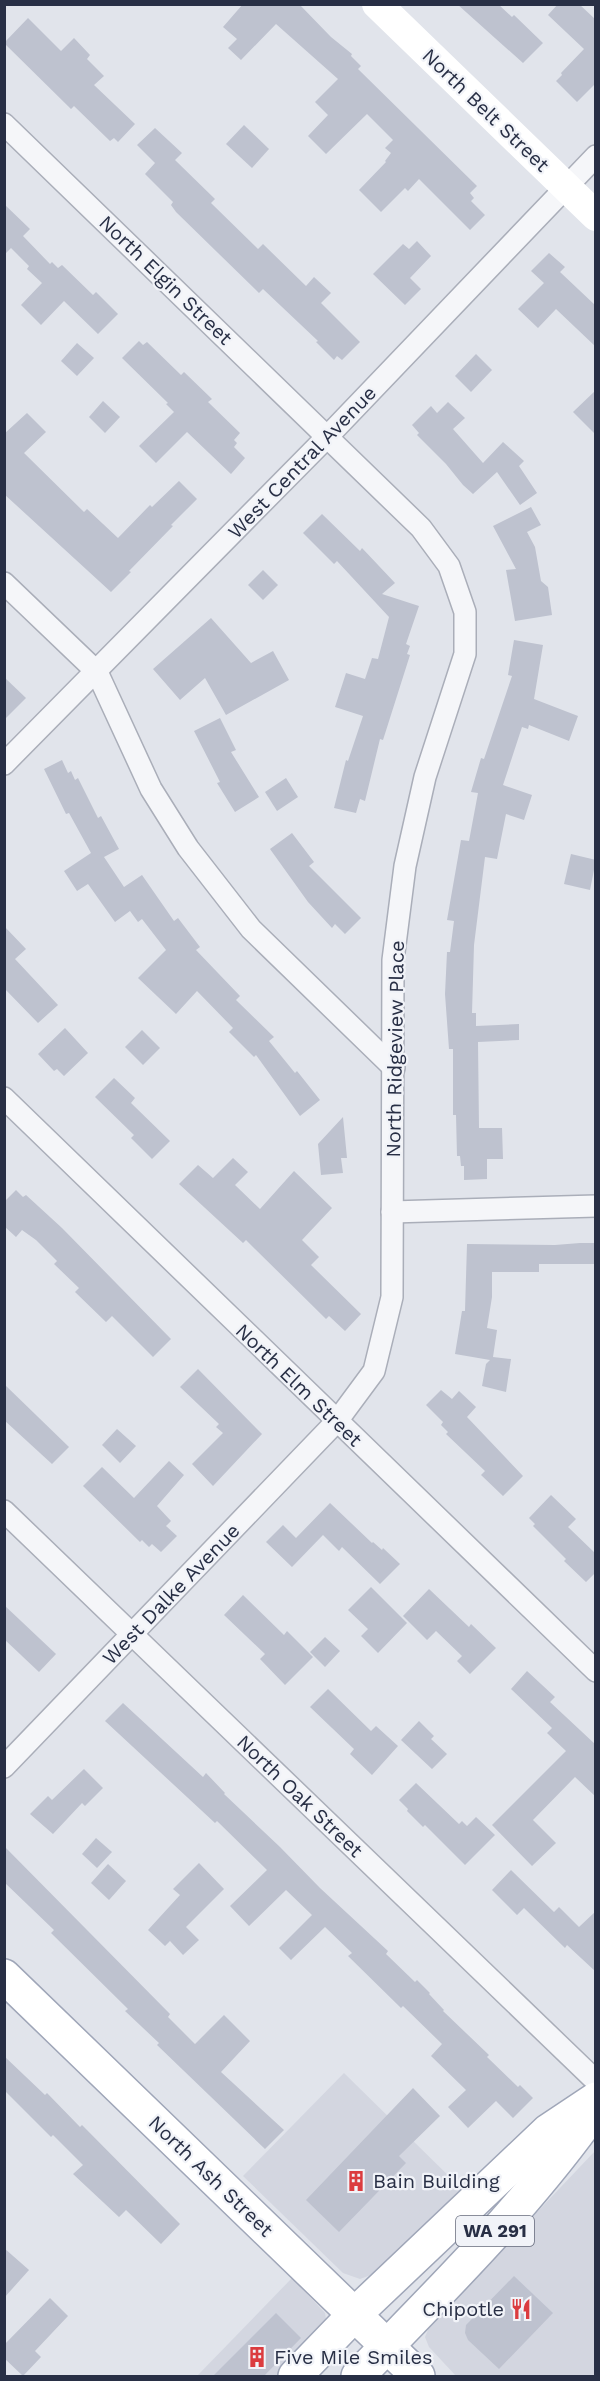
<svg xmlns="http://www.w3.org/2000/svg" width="600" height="2381" font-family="'Work Sans',sans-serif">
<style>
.built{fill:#d3d6e0}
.building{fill:#bec2cf}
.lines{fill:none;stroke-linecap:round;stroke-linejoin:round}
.street-casing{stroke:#aaaeb9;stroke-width:24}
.primary-casing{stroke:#9fa6b8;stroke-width:36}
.street{stroke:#f5f6f9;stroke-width:21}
.secondary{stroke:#fff;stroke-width:30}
.primary{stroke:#fff;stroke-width:33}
.labels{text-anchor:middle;stroke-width:4.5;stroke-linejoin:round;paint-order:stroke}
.shield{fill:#f1f3f8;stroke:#646a7b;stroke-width:1.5}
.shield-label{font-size:18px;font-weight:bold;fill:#282f45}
.street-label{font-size:20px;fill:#282f45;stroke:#f1f3f8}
.poi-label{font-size:20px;fill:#282f45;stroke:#f1f3f8;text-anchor:start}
</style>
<rect width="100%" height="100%" fill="#e1e4eb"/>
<g class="built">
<polygon points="344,2073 462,2189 379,2272 360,2279 343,2273 243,2176"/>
<polygon points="595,2151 595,2376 456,2376 429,2347 425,2337 430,2325"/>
<polygon points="292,2278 325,2313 326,2319 324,2327 319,2333 277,2376 197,2376"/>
</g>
<g class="building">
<polygon points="243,4 299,4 331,37 352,54 351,56 361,66 358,69 477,186 470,193 474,198 471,201 485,215 470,230 419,179 408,191 405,188 381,212 359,190 386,162 385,161 391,153 385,148 393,140 367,114 326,154 308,136 328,115 315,102 338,79 276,24 241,60 228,48 237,39 223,27"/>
<polygon points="457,4 498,4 512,17 514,15 543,43 523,63"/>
<polygon points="558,4 579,4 596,20 596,83 577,102 556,81 562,75 561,73 584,49 548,15"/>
<polygon points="28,18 61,51 74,38 90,55 87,59 104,76 94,85 135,124 118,142 114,138 110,141 74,106 71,109 4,43"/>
<polygon points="244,125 269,149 252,168 226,144"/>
<polygon points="155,128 182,153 175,160 215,199 211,203 258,249 263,244 306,286 314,277 331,293 321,303 360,342 342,360 337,356 334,360 316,342 318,341 263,289 259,293 176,212 171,205 173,202 145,174 155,163 137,145"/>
<polygon points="4,204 30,229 23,236 50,264 52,262 58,268 62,265 93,295 96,292 118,314 98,334 64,301 41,325 21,305 42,283 27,269 29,266 11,248 4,255"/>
<polygon points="417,241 431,256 410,278 421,289 405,305 373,274 403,244 409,249"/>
<polygon points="549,253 565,267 560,272 596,306 596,347 556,309 538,328 518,309 544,283 531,271"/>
<polygon points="139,341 143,345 147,342 181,375 184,372 212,399 208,402 240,433 234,440 237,443 234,447 245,458 231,474 187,432 156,463 139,446 174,412 166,404 168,403 122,358"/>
<polygon points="77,343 94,358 77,376 61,361"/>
<polygon points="476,354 492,370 471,392 455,376"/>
<polygon points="596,390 596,435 573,412"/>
<polygon points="103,401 120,417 105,433 89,417"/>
<polygon points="448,402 465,418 453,429 483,463 503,442 524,461 519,466 537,493 520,505 497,472 473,494 463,485 446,464 417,435 419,433 412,425 431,406 437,413"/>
<polygon points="27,413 46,432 24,453 84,512 87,509 118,538 150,505 152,507 179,481 197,499 171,525 173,526 129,571 131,572 111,592 4,494 4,434"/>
<polygon points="531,507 541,525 527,532 535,547 541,581 548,587 552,615 515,621 506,570 516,569 493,526"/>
<polygon points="322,514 360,551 362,548 395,583 382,594 419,606 406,644 410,646 407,654 410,655 383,740 380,739 365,801 360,799 356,813 334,808 346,760 348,761 363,716 335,707 346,673 365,679 372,658 378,659 389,617 337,561 334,564 303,533"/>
<polygon points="263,570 278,585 263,600 248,585"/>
<polygon points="211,618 251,663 273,651 289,680 226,715 205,678 180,700 153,669"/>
<polygon points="514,640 543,645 534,699 578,716 569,741 529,725 528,729 522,727 503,785 532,795 524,820 506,814 497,859 485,857 474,945 472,1013 476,1013 476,1026 519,1024 519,1040 478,1042 479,1128 502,1128 503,1159 487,1159 487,1179 464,1180 464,1166 461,1166 460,1156 457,1156 456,1115 453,1115 453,1049 449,1049 445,994 447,952 450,952 454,921 447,920 461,840 469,841 478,793 471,792 481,758 484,759 512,676 508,675"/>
<polygon points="4,677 26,698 4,720"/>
<polygon points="220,718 236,750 231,752 259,797 235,812 217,783 220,782 194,731"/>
<polygon points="62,760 68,773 71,771 75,780 78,778 98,818 101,816 119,849 104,857 124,887 142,875 174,921 178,918 200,947 196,950 240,996 236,1000 274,1037 269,1041 295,1073 297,1071 320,1100 300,1116 256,1055 254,1057 229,1032 233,1028 197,991 176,1014 138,978 166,950 142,919 138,922 130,911 115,922 88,884 77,891 64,871 91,853 69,813 66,814 44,769"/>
<polygon points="286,778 298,797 277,811 265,792"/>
<polygon points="292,833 314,862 309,866 361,918 345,934 335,924 332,928 308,902 270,849"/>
<polygon points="571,854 596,860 590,890 564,884"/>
<polygon points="4,926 26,949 15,959 58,1005 38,1023 4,988"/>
<polygon points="65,1028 88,1053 64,1076 57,1069 54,1071 38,1054"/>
<polygon points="142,1030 160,1048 143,1065 125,1047"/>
<polygon points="114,1078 135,1098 131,1103 170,1141 152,1159 131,1138 134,1135 95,1097"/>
<polygon points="343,1117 347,1158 341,1158 343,1173 321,1175 318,1144"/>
<polygon points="233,1158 248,1172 235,1185 260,1209 294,1171 332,1208 302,1240 319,1257 311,1265 361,1314 345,1331 329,1316 326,1319 246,1240 243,1243 179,1184 198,1165 213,1178"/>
<polygon points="16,1190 23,1197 26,1195 62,1228 171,1339 153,1357 112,1316 106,1322 75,1292 79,1288 54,1264 57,1261 36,1240 22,1230 16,1237 4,1226 4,1202"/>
<polygon points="580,1243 596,1243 596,1264 539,1264 539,1272 492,1272 492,1297 487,1328 497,1330 493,1357 511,1359 506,1392 482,1386 486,1364 490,1360 455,1354 462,1311 465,1311 467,1244 555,1245"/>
<polygon points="198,1369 262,1434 213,1486 192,1464 223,1433 216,1427 219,1424 180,1387"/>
<polygon points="4,1384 69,1447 52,1464 4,1420"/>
<polygon points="441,1390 452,1399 459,1391 476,1407 467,1417 523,1476 503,1496 481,1475 485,1471 446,1434 448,1432 441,1425 443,1422 426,1405"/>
<polygon points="117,1429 136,1446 120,1463 102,1445"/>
<polygon points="169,1461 184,1475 157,1506 171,1521 166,1526 177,1536 161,1552 152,1544 149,1547 142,1540 140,1542 83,1486 102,1467 134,1498"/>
<polygon points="551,1495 576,1519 568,1527 596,1554 596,1572 586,1582 564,1561 566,1559 533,1526 535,1524 529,1518"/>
<polygon points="330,1503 372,1543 373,1542 382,1550 383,1548 400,1564 380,1584 342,1547 339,1551 323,1535 292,1567 266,1542 283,1525 296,1538"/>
<polygon points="371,1587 407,1623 378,1653 361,1636 368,1629 348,1610"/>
<polygon points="429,1589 469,1627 471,1624 496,1648 470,1674 457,1661 462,1656 436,1631 427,1640 403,1616"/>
<polygon points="243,1595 284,1635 287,1631 313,1657 285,1685 260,1659 265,1654 224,1615"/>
<polygon points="4,1605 56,1654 39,1672 4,1639"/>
<polygon points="325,1637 340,1651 325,1667 310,1652"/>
<polygon points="527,1671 555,1697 550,1702 596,1745 596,1797 575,1777 533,1820 556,1843 532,1866 492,1825 566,1751 547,1733 552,1728 511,1689"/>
<polygon points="328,1689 371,1731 376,1726 398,1746 372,1775 350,1754 354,1749 310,1707"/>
<polygon points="123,1703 203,1777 206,1773 225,1793 224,1794 280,1847 320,1888 388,1951 386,1954 415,1982 417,1980 430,1993 429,1994 444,2010 443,2011 489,2055 487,2057 518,2087 520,2085 533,2098 513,2118 496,2101 468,2128 448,2107 466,2090 431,2056 442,2044 403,2006 401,2008 348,1956 352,1953 325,1927 291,1960 279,1948 312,1915 286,1890 249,1926 230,1906 267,1870 217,1821 215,1823 105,1721"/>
<polygon points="419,1721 434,1736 431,1739 447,1754 432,1769 401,1740"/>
<polygon points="84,1769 103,1788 85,1806 82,1803 53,1834 30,1814 48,1796 52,1800"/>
<polygon points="416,1783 459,1824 462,1821 467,1826 476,1817 495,1835 465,1865 425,1825 423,1827 407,1811 408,1809 399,1800"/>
<polygon points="96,1838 112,1852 97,1868 82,1854"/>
<polygon points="4,1846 170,2014 168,2017 195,2044 224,2015 250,2041 221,2072 284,2130 265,2149 157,2045 159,2043 125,2011 128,2009 51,1933 54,1930 4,1882"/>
<polygon points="199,1863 224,1889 186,1927 199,1940 183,1955 170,1941 165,1946 148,1930 180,1895 173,1889"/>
<polygon points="108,1864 126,1881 109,1900 91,1883"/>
<polygon points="511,1870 554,1912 559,1907 579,1927 596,1911 596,1972 567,1945 565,1948 524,1908 517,1915 492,1890"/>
<polygon points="4,2056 45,2095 47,2093 80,2127 82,2125 180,2224 161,2244 126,2210 119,2217 73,2174 83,2165 53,2135 51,2137 4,2090"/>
<polygon points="413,2088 440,2116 399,2156 406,2163 339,2232 306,2200"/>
<polygon points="4,2248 29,2270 4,2298"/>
<polygon points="514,2276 553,2313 499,2369 468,2340 465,2333 466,2325"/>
<polygon points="50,2298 68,2316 35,2351 41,2357 23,2376 4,2358 4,2345"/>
<polygon points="276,2313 301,2338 264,2376 213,2376"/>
</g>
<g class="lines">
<defs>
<g id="street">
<polyline points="4,124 421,528 449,566 465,612 465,654 425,777 405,866 393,960 392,1297 374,1371 337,1421 4,1767"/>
<polyline points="4,583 97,672 151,789 188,848 251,929 394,1068"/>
<polyline points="4,764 327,437 596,156"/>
<polyline points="4,1098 596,1671"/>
<polyline points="392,1212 596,1206"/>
<polyline points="4,1511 596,2081"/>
</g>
<g id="primary">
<polyline points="4,1976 418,2376"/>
<polyline points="295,2376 354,2315 548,2131 596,2099"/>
<path d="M358,2376C440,2291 527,2206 596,2108"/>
</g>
</defs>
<use href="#street" class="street-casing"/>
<use href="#primary" class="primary-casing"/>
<use href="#street" class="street"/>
<polyline class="secondary" points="377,4 596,216"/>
<use href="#primary" class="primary"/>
</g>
<defs>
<symbol id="building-bare" viewBox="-9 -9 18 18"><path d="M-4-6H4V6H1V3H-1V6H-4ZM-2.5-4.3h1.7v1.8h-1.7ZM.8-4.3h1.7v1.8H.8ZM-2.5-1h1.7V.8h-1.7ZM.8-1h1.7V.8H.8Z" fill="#db3c3f" stroke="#f1f3f8" stroke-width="2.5" paint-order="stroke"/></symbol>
<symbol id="restaurant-bare" viewBox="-9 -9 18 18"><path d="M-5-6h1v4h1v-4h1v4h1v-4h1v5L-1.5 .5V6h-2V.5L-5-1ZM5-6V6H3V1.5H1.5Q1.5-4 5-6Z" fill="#db3c3f" stroke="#f1f3f8" stroke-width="2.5" paint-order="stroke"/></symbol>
</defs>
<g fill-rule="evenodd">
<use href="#building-bare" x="341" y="2166" width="30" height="30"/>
<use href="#restaurant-bare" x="506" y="2294" width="30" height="30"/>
<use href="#building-bare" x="242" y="2342" width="30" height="30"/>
</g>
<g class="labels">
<rect class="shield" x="456" y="2216" width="78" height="30" rx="4.5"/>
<g class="shield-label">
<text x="495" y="2237">WA 291</text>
</g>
<g class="street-label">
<text transform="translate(486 110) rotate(44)" y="7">North Belt Street</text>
<text transform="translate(166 280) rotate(44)" y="7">North Elgin Street</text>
<text transform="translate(302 462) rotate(-46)" y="7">West Central Avenue</text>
<text transform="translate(395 1049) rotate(-89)" y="7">North Ridgeview Place</text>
<text transform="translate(299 1385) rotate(44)" y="7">North Elm Street</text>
<text transform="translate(171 1594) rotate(-46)" y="7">West Dalke Avenue</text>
<text transform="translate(300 1796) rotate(44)" y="7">North Oak Street</text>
<text transform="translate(211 2176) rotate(44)" y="7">North Ash Street</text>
</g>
<g class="poi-label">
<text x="373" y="2188">Bain Building</text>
<text x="504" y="2316" text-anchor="end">Chipotle</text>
<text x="274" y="2364">Five Mile Smiles</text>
</g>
</g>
<rect width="600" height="2381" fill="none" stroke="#282f45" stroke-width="12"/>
</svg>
